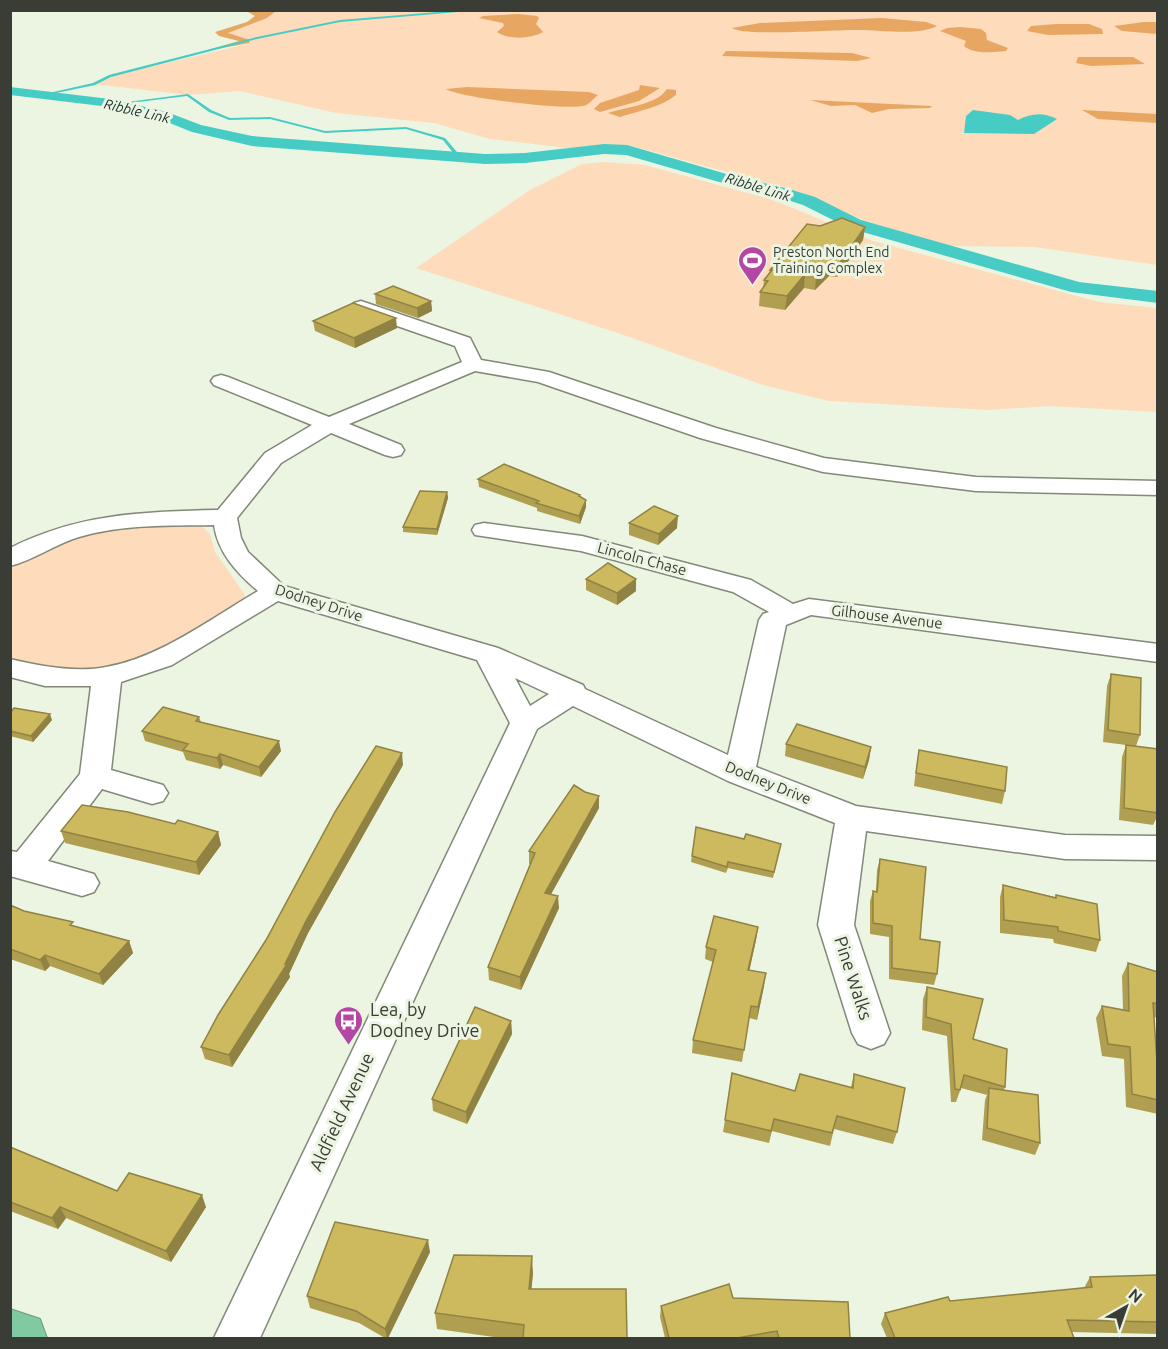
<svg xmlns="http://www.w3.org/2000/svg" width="1168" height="1349" font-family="Ubuntu,sans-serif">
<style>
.green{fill:#fddbbb}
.forest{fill:#e7a762}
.water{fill:#47ccc5}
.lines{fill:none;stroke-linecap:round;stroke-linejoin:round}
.stream{fill:#47ccc5;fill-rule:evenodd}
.canal{fill:#47ccc5;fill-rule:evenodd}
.street-casing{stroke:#818978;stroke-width:3}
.highway-casing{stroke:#68997c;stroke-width:2}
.street{fill:#fff;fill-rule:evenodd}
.highway{fill:#81caa1;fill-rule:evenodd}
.wall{fill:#b09f51}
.shaded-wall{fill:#908242}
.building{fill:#cdb95e;stroke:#908242;stroke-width:1.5}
.labels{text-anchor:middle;stroke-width:6;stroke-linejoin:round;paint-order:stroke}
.far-water-label{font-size:14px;font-style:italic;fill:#182f2d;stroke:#ecf5e2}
.far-poi-label{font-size:14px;fill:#3a3d36;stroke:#ecf5e2;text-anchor:start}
.street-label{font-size:15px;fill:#3a3d36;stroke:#ecf5e2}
.near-street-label{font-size:18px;fill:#3a3d36;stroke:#ecf5e2}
.near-poi-label{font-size:18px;fill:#3a3d36;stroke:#ecf5e2;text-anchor:start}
</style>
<rect width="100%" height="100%" fill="#ecf5e2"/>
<g class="green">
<polygon points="274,11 1157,11 1157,265 1035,247 947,246 865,221 803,193 632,146 568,148 490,139 434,123 336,113 240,91 188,95 94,84 110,76 248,44 228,33 267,18"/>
<polygon points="605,162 645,165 773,200 873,241 1099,302 1157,308 1157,412 1049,406 989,410 829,401 763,385 621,334 416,268 530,190 582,164"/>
<path d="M183,524L202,526L210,534L215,552L243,592L247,602C216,620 186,640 154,655C116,673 47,680 11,657L10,568L27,557L96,530Z"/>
</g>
<g class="forest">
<polygon points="250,11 276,11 267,18 228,33 250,40 249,43 201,52 239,41 219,36 215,32 247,22 255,16 248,12"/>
<path d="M518,14L537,16L539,18L536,24L543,32C531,39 508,40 497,32L504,26L503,23L479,18L483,16Z"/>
<path d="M882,18L926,22L937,26C919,36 881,30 860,30C838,29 744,37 732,28L760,23Z"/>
<polygon points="1144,22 1157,22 1157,34 1122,31 1114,26"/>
<polygon points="1056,24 1089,24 1102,29 1103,34 1048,35 1027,31 1031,26"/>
<path d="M960,27L981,29L986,33L987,40L1008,48L1006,51C992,52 975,55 964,46L966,41L940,31L947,28Z"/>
<polygon points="726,51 852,53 871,58 857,61 722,56"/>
<polygon points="1078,57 1133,57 1145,64 1091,66 1076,63"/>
<polygon points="640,85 660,88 639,101 600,112 594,109 600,103 639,90"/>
<path d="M467,87L589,92L598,95C593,99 589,105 583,106C565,110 460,98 446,89Z"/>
<path d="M667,89L676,90V95C661,107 639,111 620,117L608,113C625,107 657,105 667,89Z"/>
<polygon points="810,100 932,106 930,108 889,109 872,113 855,105 831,106"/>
<polygon points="1082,110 1157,114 1157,123 1098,119"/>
</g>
<g class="water">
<path d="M973,110L1010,115L1018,120C1031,113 1044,112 1057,119L1034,134L964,133L966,116Z"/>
<polygon points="258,139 381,148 376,154 252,143"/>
</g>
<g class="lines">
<g class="stream">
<polygon points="462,10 482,10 340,22 257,39 111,77 95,85 42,96 40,95 93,83 109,75 257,37 340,20"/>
<polygon points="188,94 211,110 230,118 270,117 325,131 406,127 445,138 462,158 458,159 443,140 406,129 325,133 270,119 229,120 209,112 187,96 114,105 112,104"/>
</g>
<polygon class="canal" points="10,87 110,99 167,112 201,125 252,136 485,154 525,153 604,144 627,145 730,175 789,189 815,197 861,220 1079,282 1158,291 1158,303 1071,292 849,228 803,205 778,197 719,182 626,155 604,154 525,163 485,164 252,146 192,132 157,118 110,107 10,95"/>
<defs>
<path id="street" d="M361,301L470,338L481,360L549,372L716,428L824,458L976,477L1158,481V495L976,491L823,472L700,438L538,382L475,371L349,424L401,445L404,450L401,455L393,457L385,455L331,433L281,463L237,518L241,538L248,552L284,586L498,648L583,685L585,689L728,755L759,620L763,614L769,612L733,592L581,551L475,535L472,530L475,525L484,523L582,536L751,580L793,604L809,599L1158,644V662L811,615L786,625L756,767L856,806L1065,835L1158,836V860L1065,859L866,831L854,925L890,1033L884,1044L871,1049L858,1044L852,1033L818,925L835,823L728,781L573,706L537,729L260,1338H214L510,723L477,660L278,601L172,665L121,682L111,770L163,785L168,793L163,801L152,804L102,789L48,861L94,874L99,883L94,892L82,896L10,876V851L17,852L80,774L91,686H45L10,677V659C39,666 77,673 106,667C161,657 210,619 258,591C237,573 218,553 214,525C169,526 123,524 79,537C55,544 34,560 10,566V548C80,513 142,512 218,510L265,453L312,425L214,385L211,381L214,377L221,375L228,377L329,417L462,362L455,346L354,311L352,307L354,303ZM515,678L549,694L530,706Z"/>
<polygon id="highway" points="10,1309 40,1319 47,1338 10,1338"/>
</defs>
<use href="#street" class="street-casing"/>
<use href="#highway" class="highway-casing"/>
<use href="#street" class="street"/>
<use href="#highway" class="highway"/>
</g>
<g class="wall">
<polygon points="820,226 865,227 863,240 837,277 829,276 815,290 804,288 785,310 759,306 760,292 763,288 764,280 769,273 770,270"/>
<polygon points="375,294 431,301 432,311 418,318 376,304"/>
<polygon points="313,321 397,328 355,348 315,331"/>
<polygon points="478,479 580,497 586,507 580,524 537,511 537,508 479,487"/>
<polygon points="447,492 448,498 437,535 403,532 403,527"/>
<polygon points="629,523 677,528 658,545 629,535"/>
<polygon points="586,579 636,591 617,605 586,590"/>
<polygon points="1111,674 1140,735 1136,746 1158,749 1158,815 1153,825 1119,820 1122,757 1126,745 1103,742 1107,686"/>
<polygon points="10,713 52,720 33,742 10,736"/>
<polygon points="199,717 201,722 281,751 261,777 223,765 220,769 186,760 183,752 145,741 142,731"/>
<polygon points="786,744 871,747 869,760 863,779 785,756"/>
<polygon points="919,750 1005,791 1002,804 914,786 917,762"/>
<polygon points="403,765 308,933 289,974 290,977 232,1067 205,1059 201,1047 266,940"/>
<polygon points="585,792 599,796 599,808 551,894 559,908 521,990 489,980 488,967 530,864 529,864 529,851"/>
<polygon points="696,827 744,839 781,844 773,878 728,868 726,873 691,862"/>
<polygon points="61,831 218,832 221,845 199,875 65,843"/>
<polygon points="880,859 937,974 934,985 889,979 889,937 870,934 870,901 873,891 876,891 877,870"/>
<polygon points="1003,885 1055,897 1056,895 1100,940 1096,952 1054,943 1053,939 1000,933 1000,897"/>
<polygon points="10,905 24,911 74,926 129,941 133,953 103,985 50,966 45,971 10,959"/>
<polygon points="758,927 756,940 749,970 764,986 757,1020 749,1018 742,1062 692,1053 693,1040 713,962 705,959 706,947"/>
<polygon points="1128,963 1158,972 1158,1018 1154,1017 1157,1062 1158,1062 1158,1114 1126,1107 1124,1059 1102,1056 1096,1018 1102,1006 1123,1010 1122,976"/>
<polygon points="927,987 973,1039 1005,1087 1004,1090 1040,1143 1035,1155 982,1140 985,1100 987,1095 961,1088 956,1102 951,1102 947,1036 922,1030 923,999"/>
<polygon points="511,1021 512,1034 467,1124 433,1111 432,1099"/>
<polygon points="854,1074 897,1132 893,1144 834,1129 830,1146 772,1131 769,1143 723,1132 725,1120 795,1091 851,1087"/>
<polygon points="10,1147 117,1191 206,1207 171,1262 66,1218 58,1229 10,1211"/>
<polygon points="430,1252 388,1338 385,1338 359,1323 310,1308 307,1296"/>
<polygon points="533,1273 531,1289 627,1338 501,1338 437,1329 435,1313"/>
<polygon points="1158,1275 1158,1334 1071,1332 1074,1338 887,1338 881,1324 885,1313 950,1301 1084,1288 1090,1277"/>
<polygon points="733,1298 850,1338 665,1338 660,1317 661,1306"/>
</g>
<g class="shaded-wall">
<polygon points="865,227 863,240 837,277 839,264"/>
<polygon points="831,262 829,276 815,290 816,276"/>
<polygon points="805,274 804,288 785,310 787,296"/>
<polygon points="431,301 432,311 418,318 417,308"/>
<polygon points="396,318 397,328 355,348 354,338"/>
<polygon points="447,492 448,498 437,535 437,529"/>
<polygon points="586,500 586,507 580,524 579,516"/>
<polygon points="678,516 677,528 658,545 659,534"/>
<polygon points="636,579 636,591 617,605 617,593"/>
<polygon points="50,714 52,720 33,742 31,736"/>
<polygon points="279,741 281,751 261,777 259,767"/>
<polygon points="871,747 869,760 863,779 865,767"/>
<polygon points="402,753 403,765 308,933 289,974 290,977 232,1067 229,1055"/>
<polygon points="220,754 223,765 220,769 217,758"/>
<polygon points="599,796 599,808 545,905 545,893"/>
<polygon points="218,832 221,845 199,875 196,862"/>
<polygon points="558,896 559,908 521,990 520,977"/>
<polygon points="758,927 756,940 747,982 748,970"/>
<polygon points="129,941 133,953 103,985 99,974"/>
<polygon points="45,955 50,966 45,971 40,960"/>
<polygon points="766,973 764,986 757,1020 758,1007"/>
<polygon points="511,1021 512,1034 467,1124 466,1112"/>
<polygon points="202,1195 206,1207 171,1262 166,1251"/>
<polygon points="60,1207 66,1218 58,1229 52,1218"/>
<polygon points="428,1240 430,1252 388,1338 387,1338 385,1329"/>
<polygon points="532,1256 533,1273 530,1306 529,1289"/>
</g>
<g class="building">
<polygon points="842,218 865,227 839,264 831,262 816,276 805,274 787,296 760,292 768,281 764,280 772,270 770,270 807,224 820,226"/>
<polygon points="393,286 431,301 417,308 375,294"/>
<polygon points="353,303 396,318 354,338 313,321"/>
<polygon points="504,464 580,495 579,496 586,500 579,516 536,503 539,501 478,479"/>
<polygon points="420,491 447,492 437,529 403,527"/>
<polygon points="654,506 678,516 659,534 629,523"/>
<polygon points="608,563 636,579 617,593 586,579"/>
<polygon points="1111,674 1141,678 1140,735 1108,730"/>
<polygon points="163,707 199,717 196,721 279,741 259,767 220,754 217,758 183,750 188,744 142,731"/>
<polygon points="14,708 50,714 31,736 10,731 10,713"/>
<polygon points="797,724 871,747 865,767 786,744"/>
<polygon points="1126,745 1158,749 1158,813 1124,808"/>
<polygon points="376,746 402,753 306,921 285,964 287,964 229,1055 201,1047 218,1015 266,940 335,812"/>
<polygon points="919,750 1007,767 1005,791 916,773"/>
<polygon points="574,785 585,792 599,796 545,893 558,896 520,977 488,967 535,853 529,851"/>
<polygon points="82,805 128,812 175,824 178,820 218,832 196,862 61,831"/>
<polygon points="696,827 744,839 746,834 781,844 774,872 728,862 727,867 692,856"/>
<polygon points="880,859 926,867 920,939 940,942 937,974 892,968 892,926 873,923 873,891 877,892"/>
<polygon points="1003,885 1056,898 1056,895 1097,904 1100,940 1058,931 1058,927 1004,920"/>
<polygon points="10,905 24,911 73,922 70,925 129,941 99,974 45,955 40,960 10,949"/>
<polygon points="714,916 758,927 748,970 766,973 758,1007 751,1006 744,1050 693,1040 716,950 706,947"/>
<polygon points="1128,963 1158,972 1158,1004 1153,1003 1157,1062 1158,1062 1158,1100 1132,1094 1130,1047 1108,1044 1102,1006 1129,1011"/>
<polygon points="927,987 983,999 973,1039 1007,1049 1005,1087 964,1075 960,1090 955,1089 951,1024 926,1017"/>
<polygon points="475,1007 511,1021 466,1112 432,1099"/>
<polygon points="732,1073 795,1091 800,1074 853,1088 854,1074 905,1088 897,1132 837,1116 832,1133 774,1119 771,1131 725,1120"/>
<polygon points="989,1088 1038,1095 1040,1143 987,1128"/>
<polygon points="10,1147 117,1191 129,1173 202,1195 166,1251 60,1207 52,1218 10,1202"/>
<polygon points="335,1222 428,1240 385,1329 356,1311 307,1296"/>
<polygon points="454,1255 532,1256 529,1289 626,1289 627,1338 523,1338 524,1325 435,1313"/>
<polygon points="1158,1275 1158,1322 1067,1320 1074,1338 895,1338 885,1313 948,1297 950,1301 1092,1287 1090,1277"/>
<polygon points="729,1284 733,1298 848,1302 850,1338 779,1338 777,1331 737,1338 669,1338 661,1306"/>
</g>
<defs>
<symbol id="stadium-pin" viewBox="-11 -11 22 30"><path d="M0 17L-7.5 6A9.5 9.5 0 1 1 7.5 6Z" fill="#b446a4" stroke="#ecf5e2"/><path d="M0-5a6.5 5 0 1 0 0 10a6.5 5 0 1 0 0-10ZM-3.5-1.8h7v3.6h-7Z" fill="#fff"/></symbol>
<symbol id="bus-pin" viewBox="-11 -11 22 30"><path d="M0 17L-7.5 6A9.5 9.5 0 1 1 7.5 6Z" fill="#b446a4" stroke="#ecf5e2"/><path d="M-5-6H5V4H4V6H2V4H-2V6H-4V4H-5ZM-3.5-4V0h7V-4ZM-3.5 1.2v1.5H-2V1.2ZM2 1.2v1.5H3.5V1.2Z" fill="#fff"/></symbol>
</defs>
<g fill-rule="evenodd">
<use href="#stadium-pin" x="736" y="244" width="33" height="45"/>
<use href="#bus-pin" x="332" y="1004" width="33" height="45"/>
</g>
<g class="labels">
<g class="far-water-label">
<text transform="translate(137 111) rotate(13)" y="5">Ribble Link</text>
<text transform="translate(758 187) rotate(17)" y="5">Ribble Link</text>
</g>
<g class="far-poi-label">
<text x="773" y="257">Preston North End<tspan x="773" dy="16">Training Complex</tspan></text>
</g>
<g class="street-label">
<text transform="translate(642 559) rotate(15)" y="5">Lincoln Chase</text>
<text transform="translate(319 603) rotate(18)" y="5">Dodney Drive</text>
<text transform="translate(887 617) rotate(7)" y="5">Gilhouse Avenue</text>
<text transform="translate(768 783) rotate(22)" y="5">Dodney Drive</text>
</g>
<g class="near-street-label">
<text transform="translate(853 978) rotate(72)" y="6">Pine Walks</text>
<text transform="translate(342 1112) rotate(-65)" y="6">Aldfield Avenue</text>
</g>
<g class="near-poi-label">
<text x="370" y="1016">Lea, by<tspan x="370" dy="21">Dodney Drive</tspan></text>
</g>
</g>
<rect width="1168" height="1349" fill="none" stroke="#3a3d36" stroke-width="24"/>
<g transform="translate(1126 1307) rotate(40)" stroke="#ecf5e2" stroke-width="4.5" paint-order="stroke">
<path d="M0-4.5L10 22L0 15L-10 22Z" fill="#3a3d36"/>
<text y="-9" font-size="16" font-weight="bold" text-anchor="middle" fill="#3a3d36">N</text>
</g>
</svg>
